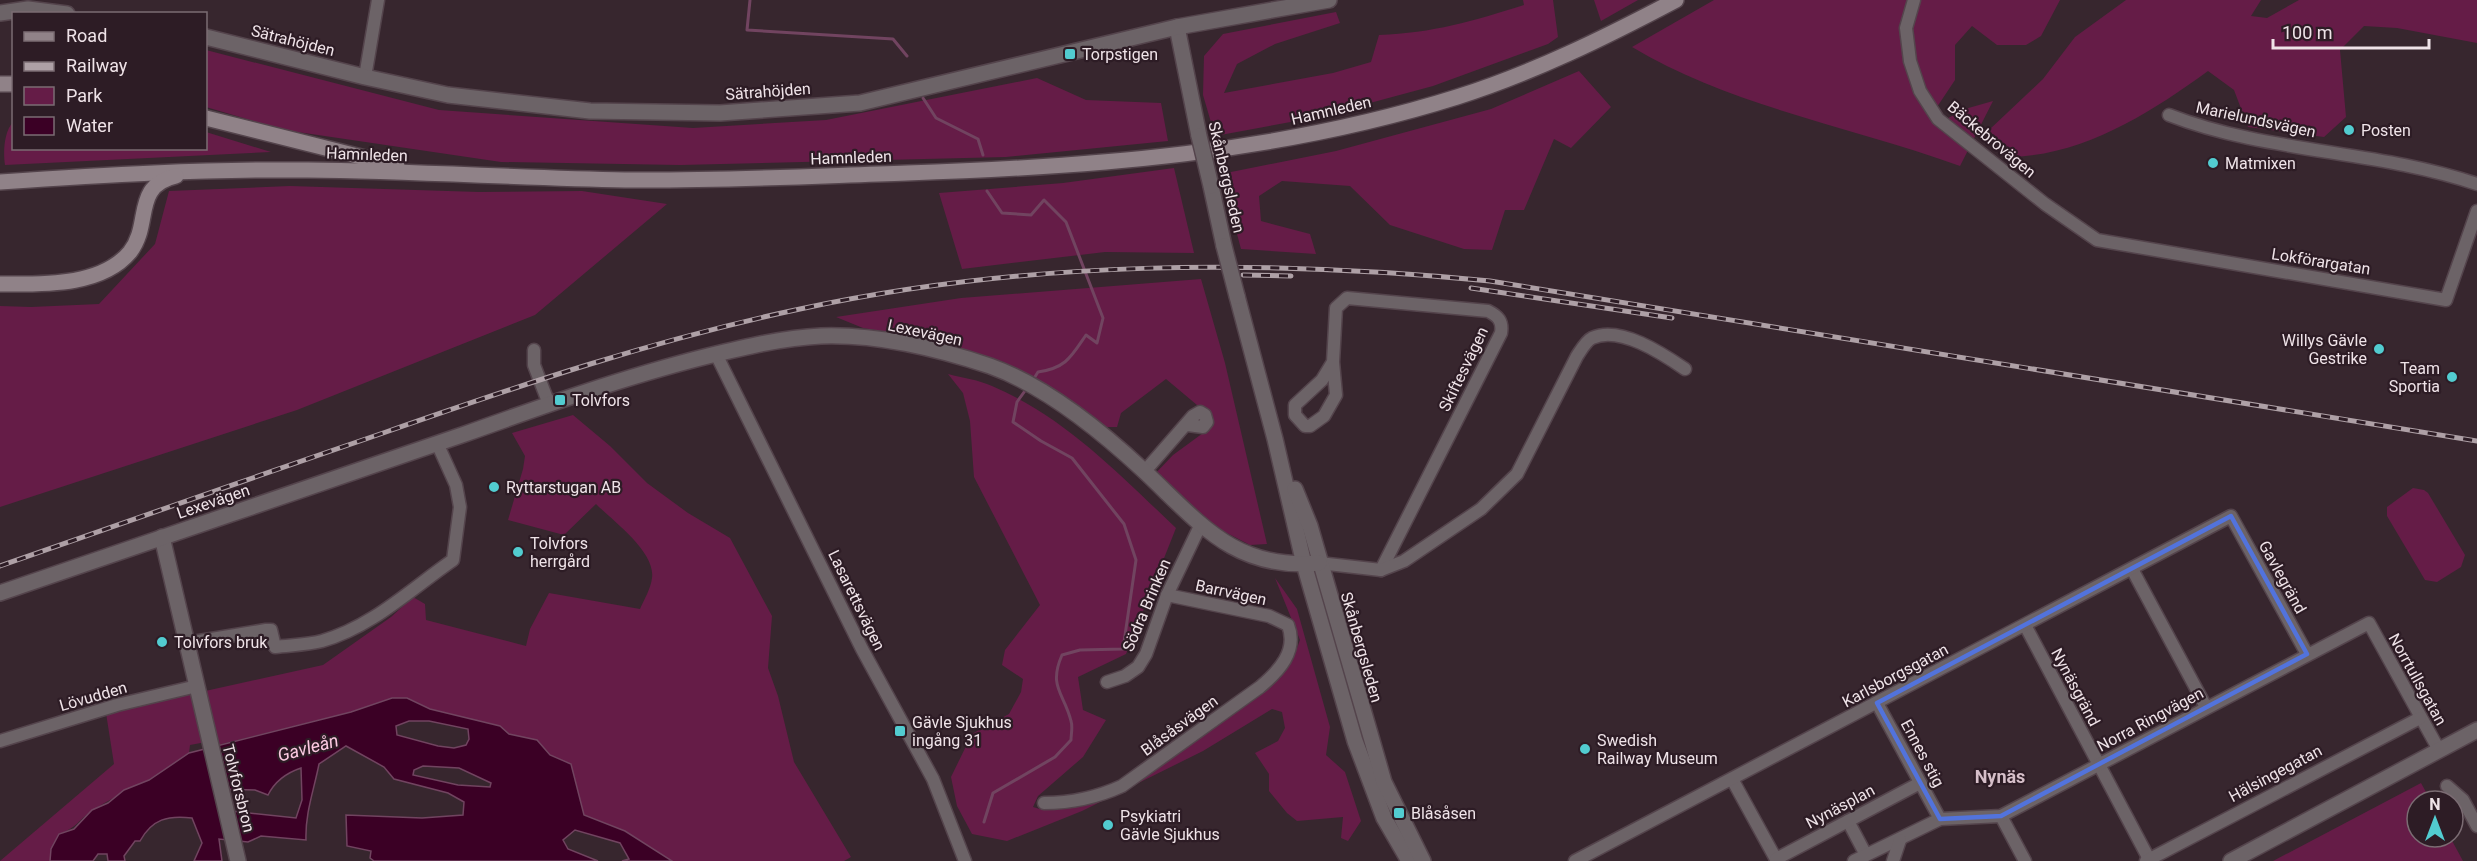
<svg xmlns="http://www.w3.org/2000/svg" width="2477" height="861" font-family="Roboto,sans-serif">
<style>
.green{fill:#651c47}
.water{fill:#3b0025;stroke:#714460;stroke-width:1.5;fill-rule:evenodd}
.lines{fill:none;stroke-linecap:round;stroke-linejoin:round}
.stream{stroke:#714460;stroke-width:3}
.minor-casing{stroke:#54444c;stroke-width:15}
.tertiary-casing{stroke:#54444c;stroke-width:18}
.secondary-casing{stroke:#54444c;stroke-width:18}
.minor{stroke:#6c6367;stroke-width:12}
.tertiary{stroke:#6c6367;stroke-width:15}
.secondary{stroke:#908288;stroke-width:15}
.rail-casing{stroke:#aea0a6;stroke-width:5}
.rail{stroke:#2d1c25;stroke-width:3;stroke-dasharray:9;stroke-linecap:butt}
.tertiary-bridge-casing{stroke:#54444c;stroke-width:18;stroke-linecap:butt}
.tertiary-bridge{stroke:#6c6367;stroke-width:15}
.marked{fill:none;stroke:#5273dc;stroke-width:4.5;stroke-linejoin:round}
.poi-dot{fill:#52ccd0;stroke:#2d1c25;stroke-width:2}
.labels{text-anchor:middle;stroke-width:4.5;stroke-linejoin:round;paint-order:stroke}
.street-label{font-size:16px;fill:#efe3e8;stroke:#2d1c25}
.poi-label{font-size:16px;fill:#efe3e8;stroke:#2d1c25;text-anchor:start}
.water-label{font-size:18px;font-style:italic;fill:#fbc9e1;stroke:#2d1c25}
.neighbourhood-label{font-size:18px;font-weight:bold;fill:#d6bfc9;stroke:#2d1c25}
</style>
<rect width="100%" height="100%" fill="#37262e"/>
<g class="green">
<path d="M1523,0H1553L1558,37L1548,44L1433,86L1318,117L1215,136L1203,95L1204,56L1223,34L1336,12L1340,23L1275,44L1237,64L1224,93L1333,73L1371,62L1379,35C1433,33 1473,21 1524,5Z"/>
<polygon points="1594,0 1638,0 1601,21"/>
<path d="M1714,0H2060L2041,36L2026,45H1997L1972,26L1955,45V80L1931,116L1939,123L1965,109L1993,101L1960,166C1851,126 1732,107 1632,47Z"/>
<path d="M2126,0H2261L2251,16L2267,18L2299,0H2477V43L2397,28L2364,26L2340,50L2346,117L2324,137L2248,127L2234,90L2208,71C2150,113 2086,154 2013,157L1989,130L2043,79L2075,37Z"/>
<polygon points="206,50 439,110 693,128 826,120 1037,78 1086,100 1161,103 1168,141 1006,157 680,165 501,162 284,130 206,107"/>
<polygon points="1579,71 1611,107 1571,148 1554,139 1524,210 1505,210 1492,250 1464,249 1390,225 1350,186 1282,181 1259,196 1261,221 1310,234 1316,254 1241,249 1221,174 1336,151 1491,109"/>
<path d="M13,122L14,148H206V132L271,152L5,165C3,152 4,132 13,122Z"/>
<polygon points="1174,168 1194,253 1105,252 962,269 939,193 1063,183"/>
<polygon points="290,186 479,192 582,191 667,204 535,315 297,410 0,507 0,306 31,307 99,304 155,244 169,191"/>
<polygon points="1201,279 1225,363 1267,544 1250,545 1219,529 1152,477 1173,455 1214,425 1211,412 1197,405 1166,379 1121,413 1117,427 1098,427 1004,362 931,339 863,328 836,317 961,298"/>
<path d="M948,374C963,378 979,380 992,386C1065,417 1119,474 1176,528L1126,654L1078,677L1083,710L1106,720L1083,757L1038,796L1033,807L1043,810L1117,790L1274,684L1293,659L1300,640L1275,578L1297,609L1330,727L1326,755L1345,772L1361,821L1348,841L1341,838L1343,817L1297,821L1287,813L1269,791V774L1255,753L1278,741L1285,728L1282,712L1272,709L1203,751L1082,811L1007,841L972,834L957,806L951,777L972,734L1009,714L1021,692L1023,679L1002,665L1005,650L1040,605L974,477L970,421L963,393Z"/>
<path d="M573,415L610,446L647,483L688,513L730,538L772,616L768,668L778,696L794,762L851,857L844,861H672L625,831L584,816L571,764L549,755L537,740L509,734L500,726L430,709L407,698H392L351,712L209,747L206,742L190,745L189,753C177,761 164,771 150,779C131,790 111,798 93,810C79,819 77,828 59,834L51,849L50,861H0L114,764L106,713L323,665L391,617L413,597L425,604L426,620L526,646L530,629L549,593L640,609C644,600 651,588 652,578C656,552 613,521 596,504L564,535L508,520L523,469L525,456L512,433Z"/>
<polygon points="2413,488 2424,490 2428,493 2465,555 2461,567 2437,582 2425,580 2387,516 2387,507"/>
<polygon points="2421,783 2431,801 2417,801 2417,837 2450,837 2463,861 2273,861"/>
</g>
<path class="water" d="M392,698H407L430,709L500,726L509,734L537,740L550,755L571,764L584,815L625,831L672,861H622L629,859L620,843L575,830L563,840L568,849L598,861H374L370,858L371,851L347,846L346,815L422,818L463,815L464,802L448,793L394,779L384,767L346,746L319,764C314,790 305,813 306,840L261,836L248,842L219,839L222,861H194L202,843L192,818C168,815 152,819 140,841H135L124,856L125,861H108L107,854H98L93,861H50L51,849L59,834L74,829L92,810L108,803L124,790L149,780L189,753L351,712ZM409,721H429L468,729L469,739L466,745L454,748L438,746L397,735L396,726ZM423,766L459,768L491,783L490,787L458,785L413,775L414,770ZM301,768L302,800L296,818L221,810L218,789L255,790L268,795C275,781 286,773 301,768Z"/>
<g class="lines">
<g class="stream">
<polyline points="750,0 747,30 893,39 907,56"/>
<polyline points="923,98 936,118 978,139 983,155"/>
<path d="M987,191L1002,213L1031,215L1044,200L1066,222L1103,318L1097,343L1086,335C1071,357 1066,368 1038,372L1033,380"/>
<path d="M984,822L993,793L1055,757L1071,740C1071,734 1073,727 1071,721C1064,693 1048,687 1062,655L1080,650L1123,649L1136,560L1124,524L1072,458L1041,441L1013,422L1017,402L1027,388"/>
</g>
<defs>
<g id="minor">
<polyline points="1914,0 1906,28 1910,61 1920,91 1938,119 2045,204 2097,240 2446,300 2477,211"/>
<polyline points="365,77 378,0"/>
<path d="M2169,115C2266,153 2377,150 2477,184"/>
<polyline points="534,350 534,365 549,404"/>
<polyline points="716,354 862,649 933,779 965,861"/>
<path d="M1333,362L1322,380L1295,405V415L1305,426H1310L1324,416L1336,395L1333,362L1336,308L1347,298L1488,311C1498,316 1503,321 1501,333L1381,570"/>
<polyline points="1145,471 1193,416 1200,412 1205,415 1207,422 1203,427 1188,425"/>
<path d="M1319,563L1381,570L1404,561L1481,509L1517,474L1577,356C1581,350 1586,341 1592,338C1620,325 1663,354 1685,369"/>
<polyline points="2132,569 2206,707"/>
<polyline points="2025,625 2149,859"/>
<path d="M187,643L266,630H271L275,647C290,645 307,645 322,641C372,627 411,589 453,560L460,507L456,485L437,443"/>
<polyline points="1107,682 1125,676 1138,667 1146,654 1167,595 1200,526"/>
<polyline points="1877,703 1940,819"/>
<polyline points="0,741 117,705 197,686"/>
<polyline points="1732,779 1777,861"/>
<polyline points="2447,786 2463,800 2477,826"/>
<path d="M1044,803C1070,803 1098,797 1122,786L1260,687C1279,671 1298,651 1288,625L1269,616L1167,595"/>
<polyline points="2001,816 2025,861"/>
<polyline points="1848,821 1866,855"/>
<polyline points="1776,859 1920,783"/>
<polyline points="1575,861 2231,516 2307,654"/>
<polyline points="1854,861 1940,819 2001,816 2369,623 2439,750"/>
<polyline points="1893,861 1900,840"/>
<polyline points="2146,861 2420,718"/>
</g>
<g id="tertiary">
<polyline points="0,13 28,9 67,14"/>
<polyline points="1177,27 1199,136"/>
<polyline points="206,37 365,77 448,95 590,111 720,113 860,103 1177,27 1329,0"/>
<polyline points="1211,186 1224,246"/>
<polyline points="1237,296 1275,439 1304,564 1355,741 1384,818 1409,861"/>
<polyline points="1295,489 1310,526 1384,782 1423,861"/>
<polyline points="162,537 238,861"/>
<path d="M0,593C154,540 308,488 462,435C543,406 624,377 708,356C745,347 782,338 821,336C877,334 936,348 990,366C1046,386 1100,430 1143,470C1199,522 1234,571 1319,563"/>
<polyline points="2231,861 2477,730"/>
</g>
<g id="secondary">
<polyline points="0,84 14,84"/>
<polyline points="206,118 397,166"/>
<path d="M0,182C103,175 205,169 308,170C414,171 519,178 625,180C719,181 814,176 907,173C1093,167 1279,153 1457,97C1533,73 1606,37 1676,0"/>
<path d="M0,284C41,284 101,287 130,252C152,224 132,186 176,176"/>
</g>
</defs>
<use href="#minor" class="minor-casing"/>
<use href="#tertiary" class="tertiary-casing"/>
<use href="#secondary" class="secondary-casing"/>
<use href="#minor" class="minor"/>
<use href="#tertiary" class="tertiary"/>
<use href="#secondary" class="secondary"/>
<defs>
<g id="rail">
<polyline points="1243,275 1291,276"/>
<polyline points="1471,288 1672,318"/>
<path d="M0,566C129,521 257,476 386,432C523,384 658,339 800,309C1027,260 1260,259 1490,281L2477,441"/>
</g>
</defs>
<use href="#rail" class="rail-casing"/>
<use href="#rail" class="rail"/>
<defs>
<g id="tertiary-bridge">
<polyline points="1199,136 1211,186"/>
<polyline points="1224,246 1237,296"/>
</g>
</defs>
<use href="#tertiary-bridge" class="tertiary-bridge-casing"/>
<use href="#tertiary-bridge" class="tertiary-bridge"/>
</g>
<path class="marked" d="M2231,516L2307,654L2001,816L1940,819L1877,703Z"/>
<g class="poi-dot">
<rect x="1064" y="48" width="12" height="12" rx="3"/>
<circle cx="2349" cy="130" r="6"/>
<circle cx="2213" cy="163" r="6"/>
<circle cx="2379" cy="349" r="6"/>
<circle cx="2452" cy="377" r="6"/>
<rect x="554" y="394" width="12" height="12" rx="3"/>
<circle cx="494" cy="487" r="6"/>
<circle cx="518" cy="552" r="6"/>
<circle cx="162" cy="642" r="6"/>
<rect x="894" y="725" width="12" height="12" rx="3"/>
<circle cx="1585" cy="749" r="6"/>
<rect x="1393" y="807" width="12" height="12" rx="3"/>
<circle cx="1108" cy="825" r="6"/>
</g>
<g class="labels">
<g class="street-label">
<text transform="translate(293 40) rotate(14)" y="6">Sätrahöjden</text>
<text transform="translate(768 91) rotate(-4)" y="6">Sätrahöjden</text>
<text transform="translate(1331 110) rotate(-13)" y="6">Hamnleden</text>
<text transform="translate(2256 119) rotate(12)" y="6">Marielundsvägen</text>
<text transform="translate(1992 139) rotate(40)" y="6">Bäckebrovägen</text>
<text transform="translate(367 154) rotate(2)" y="6">Hamnleden</text>
<text transform="translate(851 157) rotate(-2)" y="6">Hamnleden</text>
<text transform="translate(1227 177) rotate(77)" y="6">Skånbergsleden</text>
<text transform="translate(2321 261) rotate(9)" y="6">Lokförargatan</text>
<text transform="translate(925 332) rotate(12)" y="6">Lexevägen</text>
<text transform="translate(1463 369) rotate(-64)" y="6">Skiftesvägen</text>
<text transform="translate(213 501) rotate(-19)" y="6">Lexevägen</text>
<text transform="translate(2283 577) rotate(61)" y="6">Gavlegränd</text>
<text transform="translate(1231 592) rotate(12)" y="6">Barrvägen</text>
<text transform="translate(857 600) rotate(64)" y="6">Lasarettsvägen</text>
<text transform="translate(1146 605) rotate(-67)" y="6">Södra Brinken</text>
<text transform="translate(1362 647) rotate(74)" y="6">Skånbergsleden</text>
<text transform="translate(1895 675) rotate(-28)" y="6">Karlsborgsgatan</text>
<text transform="translate(2418 679) rotate(61)" y="6">Norrtullsgatan</text>
<text transform="translate(2076 687) rotate(62)" y="6">Nynäsgränd</text>
<text transform="translate(93 696) rotate(-16)" y="6">Lövudden</text>
<text transform="translate(2150 719) rotate(-28)" y="6">Norra Ringvägen</text>
<text transform="translate(1179 725) rotate(-36)" y="6">Blåsåsvägen</text>
<text transform="translate(1923 753) rotate(62)" y="6">Ennes stig</text>
<text transform="translate(2275 773) rotate(-28)" y="6">Hälsingegatan</text>
<text transform="translate(239 788) rotate(76)" y="6">Tolvforsbron</text>
<text transform="translate(1840 806) rotate(-28)" y="6">Nynäsplan</text>
</g>
<g class="poi-label">
<text x="1082" y="60">Torpstigen</text>
<text x="2361" y="136">Posten</text>
<text x="2225" y="169">Matmixen</text>
<text x="2367" y="346" text-anchor="end">Willys Gävle<tspan x="2367" dy="18">Gestrike</tspan></text>
<text x="2440" y="374" text-anchor="end">Team<tspan x="2440" dy="18">Sportia</tspan></text>
<text x="572" y="406">Tolvfors</text>
<text x="506" y="493">Ryttarstugan AB</text>
<text x="530" y="549">Tolvfors<tspan x="530" dy="18">herrgård</tspan></text>
<text x="174" y="648">Tolvfors bruk</text>
<text x="912" y="728">Gävle Sjukhus<tspan x="912" dy="18">ingång 31</tspan></text>
<text x="1597" y="746">Swedish<tspan x="1597" dy="18">Railway Museum</tspan></text>
<text x="1411" y="819">Blåsåsen</text>
<text x="1120" y="822">Psykiatri<tspan x="1120" dy="18">Gävle Sjukhus</tspan></text>
</g>
<g class="water-label">
<text transform="translate(308 748) rotate(-15)" y="6">Gavleån</text>
</g>
<g class="neighbourhood-label">
<text x="2000" y="783">Nynäs</text>
</g>
</g>
<rect x="12" y="12" width="195" height="138" fill="#2d1c25" stroke="#7b6c73" stroke-width="1.5"/>
<rect x="24" y="32" width="30" height="9" fill="#908288" stroke="#7b6c73" stroke-width="1.5"/>
<text x="66" y="42" font-size="18" fill="#efe3e8">Road</text>
<rect x="24" y="62" width="30" height="9" fill="#aea0a6" stroke="#7b6c73" stroke-width="1.5"/>
<text x="66" y="72" font-size="18" fill="#efe3e8">Railway</text>
<rect x="24" y="87" width="30" height="18" fill="#651c47" stroke="#7b6c73" stroke-width="1.5"/>
<text x="66" y="102" font-size="18" fill="#efe3e8">Park</text>
<rect x="24" y="117" width="30" height="18" fill="#3b0025" stroke="#7b6c73" stroke-width="1.5"/>
<text x="66" y="132" font-size="18" fill="#efe3e8">Water</text>
<g transform="translate(2435 819)"><circle r="28" fill="#2d1c25" stroke="#7b6c73" stroke-width="1.5"/>
<path d="M0-4.5L10 22L0 15L-10 22Z" fill="#52ccd0"/>
<text y="-9" font-size="16" font-weight="bold" text-anchor="middle" fill="#efe3e8">N</text>
</g>
<path d="M2273 39v9h156v-9" fill="none" stroke="#efe3e8" stroke-width="3"/>
<text x="2282" y="39" font-size="18" fill="#efe3e8" stroke="#2d1c25" stroke-width="4.5" paint-order="stroke">100 m</text>
</svg>
